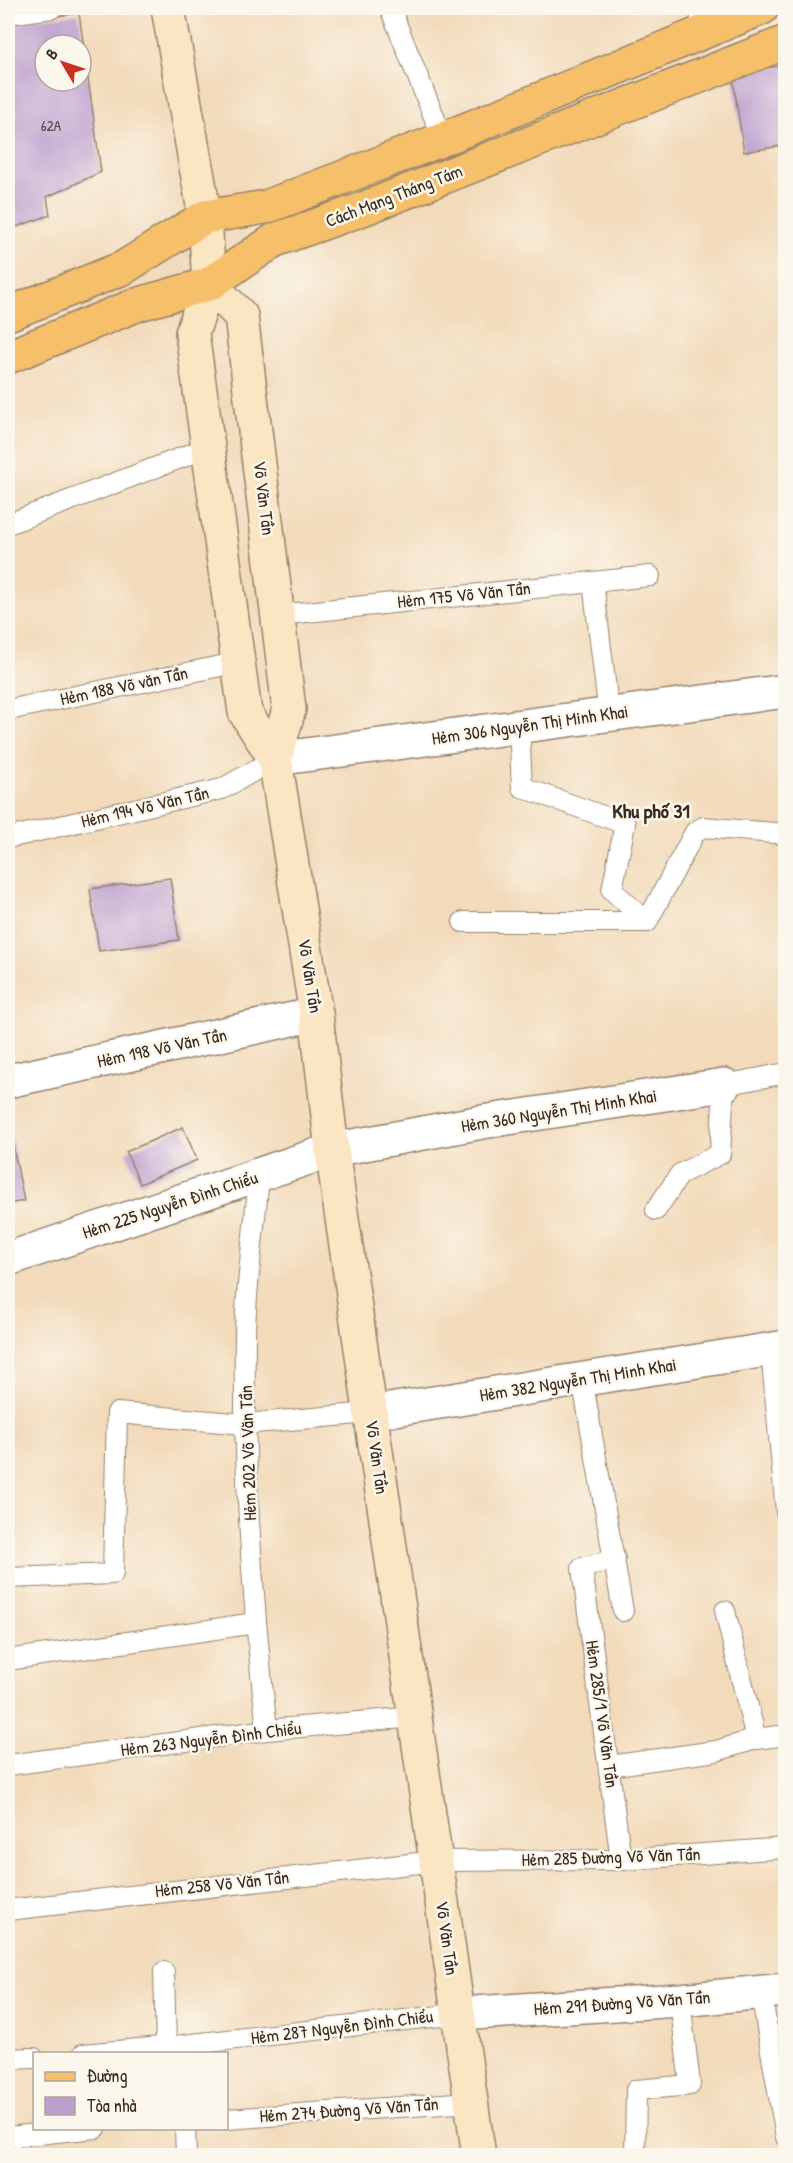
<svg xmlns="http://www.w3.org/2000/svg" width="793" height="2163" font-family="'Patrick Hand',sans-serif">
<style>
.building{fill:#bc9fcf;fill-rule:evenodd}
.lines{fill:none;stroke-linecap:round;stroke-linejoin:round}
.lane-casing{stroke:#96826c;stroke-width:22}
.street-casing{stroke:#96826c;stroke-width:36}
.secondary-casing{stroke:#96826c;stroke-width:36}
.primary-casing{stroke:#96826c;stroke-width:36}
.lane{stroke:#fff;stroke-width:20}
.street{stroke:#fff;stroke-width:33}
.secondary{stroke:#fbe6c4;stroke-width:33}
.primary{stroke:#f6c06b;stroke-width:33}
.labels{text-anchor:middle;stroke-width:5;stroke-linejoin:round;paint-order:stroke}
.number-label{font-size:15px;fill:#5b474a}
.street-label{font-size:18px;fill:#3b2a1e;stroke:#fbf7ec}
.neighbourhood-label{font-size:20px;font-weight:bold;fill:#3b2a1e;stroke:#fbf7ec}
</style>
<rect width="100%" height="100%" fill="#fbf7ec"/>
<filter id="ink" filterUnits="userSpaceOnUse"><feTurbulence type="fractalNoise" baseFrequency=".0167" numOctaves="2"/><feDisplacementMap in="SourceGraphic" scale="12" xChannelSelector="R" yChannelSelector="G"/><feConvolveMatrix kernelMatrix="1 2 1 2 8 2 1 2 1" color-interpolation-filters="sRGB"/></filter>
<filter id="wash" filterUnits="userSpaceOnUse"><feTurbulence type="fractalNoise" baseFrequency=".008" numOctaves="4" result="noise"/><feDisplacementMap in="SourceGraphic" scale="24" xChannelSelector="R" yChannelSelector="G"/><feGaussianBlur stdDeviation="1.35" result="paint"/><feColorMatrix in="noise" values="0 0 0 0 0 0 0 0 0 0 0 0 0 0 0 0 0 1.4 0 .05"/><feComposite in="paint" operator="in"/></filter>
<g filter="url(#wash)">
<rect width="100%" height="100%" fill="#f2daba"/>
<g id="blocks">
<g class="building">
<path d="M79,13L101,172L47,197L50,215L8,230V23ZM45,45H81V81H45Z"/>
<polygon points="786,65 786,145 744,152 732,73"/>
<polygon points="170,878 179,940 99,951 90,889"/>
<polygon points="8,1121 24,1201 8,1204"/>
<polygon points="183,1127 197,1160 140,1184 126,1152"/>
</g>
</g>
</g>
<g filter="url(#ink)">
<use href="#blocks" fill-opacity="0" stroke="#96826c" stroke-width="1.5"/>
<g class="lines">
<defs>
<g id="lane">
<polyline points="390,8 443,139"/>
<polyline points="701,8 701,33"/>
<polyline points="8,14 52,8"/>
<polyline points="8,524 209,447"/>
<polyline points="593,582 609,715"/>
<polyline points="278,615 650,576"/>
<polyline points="8,710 240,662"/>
<polyline points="519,727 522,787 625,824 612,890 647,922"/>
<polyline points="8,838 222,789 275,759"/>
<polyline points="463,922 647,922"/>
<polyline points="647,922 695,832 703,827 786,834"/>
<path d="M259,1175C255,1228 246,1281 245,1334C243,1466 252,1599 267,1730"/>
<polyline points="656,1210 680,1174 720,1154 724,1085 786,1073"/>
<polyline points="771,1351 786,1511"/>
<polyline points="582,1379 623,1611"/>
<polyline points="615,1559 582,1568 621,1860"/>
<polyline points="8,1578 113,1574 117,1413 245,1424 370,1413"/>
<polyline points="725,1611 756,1739"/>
<polyline points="8,1660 255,1623"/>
<polyline points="8,1765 267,1730 415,1717"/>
<polyline points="609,1766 716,1751 756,1739 786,1735"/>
<polyline points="8,1910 436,1861 621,1860 786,1848"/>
<polyline points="164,1972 166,2046"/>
<polyline points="761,1993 786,2137"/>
<polyline points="83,2054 183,2045 458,2014"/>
<polyline points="8,2059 34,2058"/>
<polyline points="226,2119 471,2102"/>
<polyline points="185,2128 186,2156"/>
<polyline points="8,2137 96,2128"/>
<polyline points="635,2156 636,2090 690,2085 680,2000"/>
</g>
<g id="street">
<polyline points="275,759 786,691"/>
<polyline points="8,1081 316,1014"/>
<polyline points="8,1259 332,1150 482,1122 724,1085"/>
<polyline points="370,1413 786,1347"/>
<polyline points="458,2014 680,2000 786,1990"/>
</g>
<g id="secondary">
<polyline points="168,8 205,217 209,284 192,333 245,712 275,759 316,1014 332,1150 479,2156"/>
<polyline points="209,284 241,316 289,709 275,759"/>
</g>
<g id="primary">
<polyline points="8,314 123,268 205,217 266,207 443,139 762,8"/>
<polyline points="8,357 136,305 209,284 275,240 360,210 786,42"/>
</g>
</defs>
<use href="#lane" class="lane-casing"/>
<use href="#street" class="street-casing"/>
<use href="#secondary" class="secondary-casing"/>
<use href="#primary" class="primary-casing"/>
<use href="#lane" class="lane"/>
<use href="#street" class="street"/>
<use href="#secondary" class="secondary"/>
<use href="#primary" class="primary"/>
</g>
</g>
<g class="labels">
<g class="number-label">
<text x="51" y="131">62A</text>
</g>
<g class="street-label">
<text transform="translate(394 196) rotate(-21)" y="6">Cách Mạng Tháng Tám</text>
<text transform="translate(264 498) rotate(83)" y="6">Võ Văn Tần</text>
<text transform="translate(464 595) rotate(-6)" y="6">Hẻm 175 Võ Văn Tần</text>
<text transform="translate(124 686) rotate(-12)" y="6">Hẻm 188 Võ văn Tần</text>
<text transform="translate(530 725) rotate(-8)" y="6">Hẻm 306 Nguyễn Thị Minh Khai</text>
<text transform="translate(145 807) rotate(-13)" y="6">Hẻm 194 Võ Văn Tần</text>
<text transform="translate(310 976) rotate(81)" y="6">Võ Văn Tần</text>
<text transform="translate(162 1048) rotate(-12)" y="6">Hẻm 198 Võ Văn Tần</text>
<text transform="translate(559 1111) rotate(-9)" y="6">Hẻm 360 Nguyễn Thị Minh Khai</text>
<text transform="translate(170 1205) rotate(-18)" y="6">Hẻm 225 Nguyễn Ðình Chiểu</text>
<text transform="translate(578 1380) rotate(-9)" y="6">Hẻm 382 Nguyễn Thị Minh Khai</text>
<text transform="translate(248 1453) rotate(-92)" y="6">Hẻm 202 Võ Văn Tần</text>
<text transform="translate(377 1457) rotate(82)" y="6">Võ Văn Tần</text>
<text transform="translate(602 1714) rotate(82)" y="6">Hẻm 285/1 Võ Văn Tần</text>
<text transform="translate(211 1739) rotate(-7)" y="6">Hẻm 263 Nguyễn Ðình Chiểu</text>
<text transform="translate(611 1857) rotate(-2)" y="6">Hẻm 285 Đường Võ Văn Tần</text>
<text transform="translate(222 1884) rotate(-6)" y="6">Hẻm 258 Võ Văn Tần</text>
<text transform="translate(447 1938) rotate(82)" y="6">Võ Văn Tần</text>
<text transform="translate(622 2003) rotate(-4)" y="6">Hẻm 291 Đường Võ Văn Tần</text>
<text transform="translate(342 2027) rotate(-7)" y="6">Hẻm 287 Nguyễn Ðình Chiểu</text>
<text transform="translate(349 2110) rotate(-4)" y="6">Hẻm 274 Đường Võ Văn Tần</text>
</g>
<g class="neighbourhood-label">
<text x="651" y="818">Khu phố 31</text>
</g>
</g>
<rect width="793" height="2163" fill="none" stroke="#fbf7ec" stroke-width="30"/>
<rect x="33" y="2052" width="195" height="78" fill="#fbf7ec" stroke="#aea59a" stroke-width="1.5"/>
<rect x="45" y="2072" width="30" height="9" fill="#f6c06b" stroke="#aea59a" stroke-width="1.5"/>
<text x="87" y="2082" font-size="18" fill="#3b2a1e">Đường</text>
<rect x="45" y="2097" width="30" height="18" fill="#bc9fcf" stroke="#aea59a" stroke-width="1.5"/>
<text x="87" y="2112" font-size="18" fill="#3b2a1e">Tòa nhà</text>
<g transform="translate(63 63) rotate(309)"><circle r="28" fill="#fbf7ec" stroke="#aea59a" stroke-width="1.5"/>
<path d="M0-4.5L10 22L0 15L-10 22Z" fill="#c8321e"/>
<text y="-9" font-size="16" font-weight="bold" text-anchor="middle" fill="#3b2a1e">B</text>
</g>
</svg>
